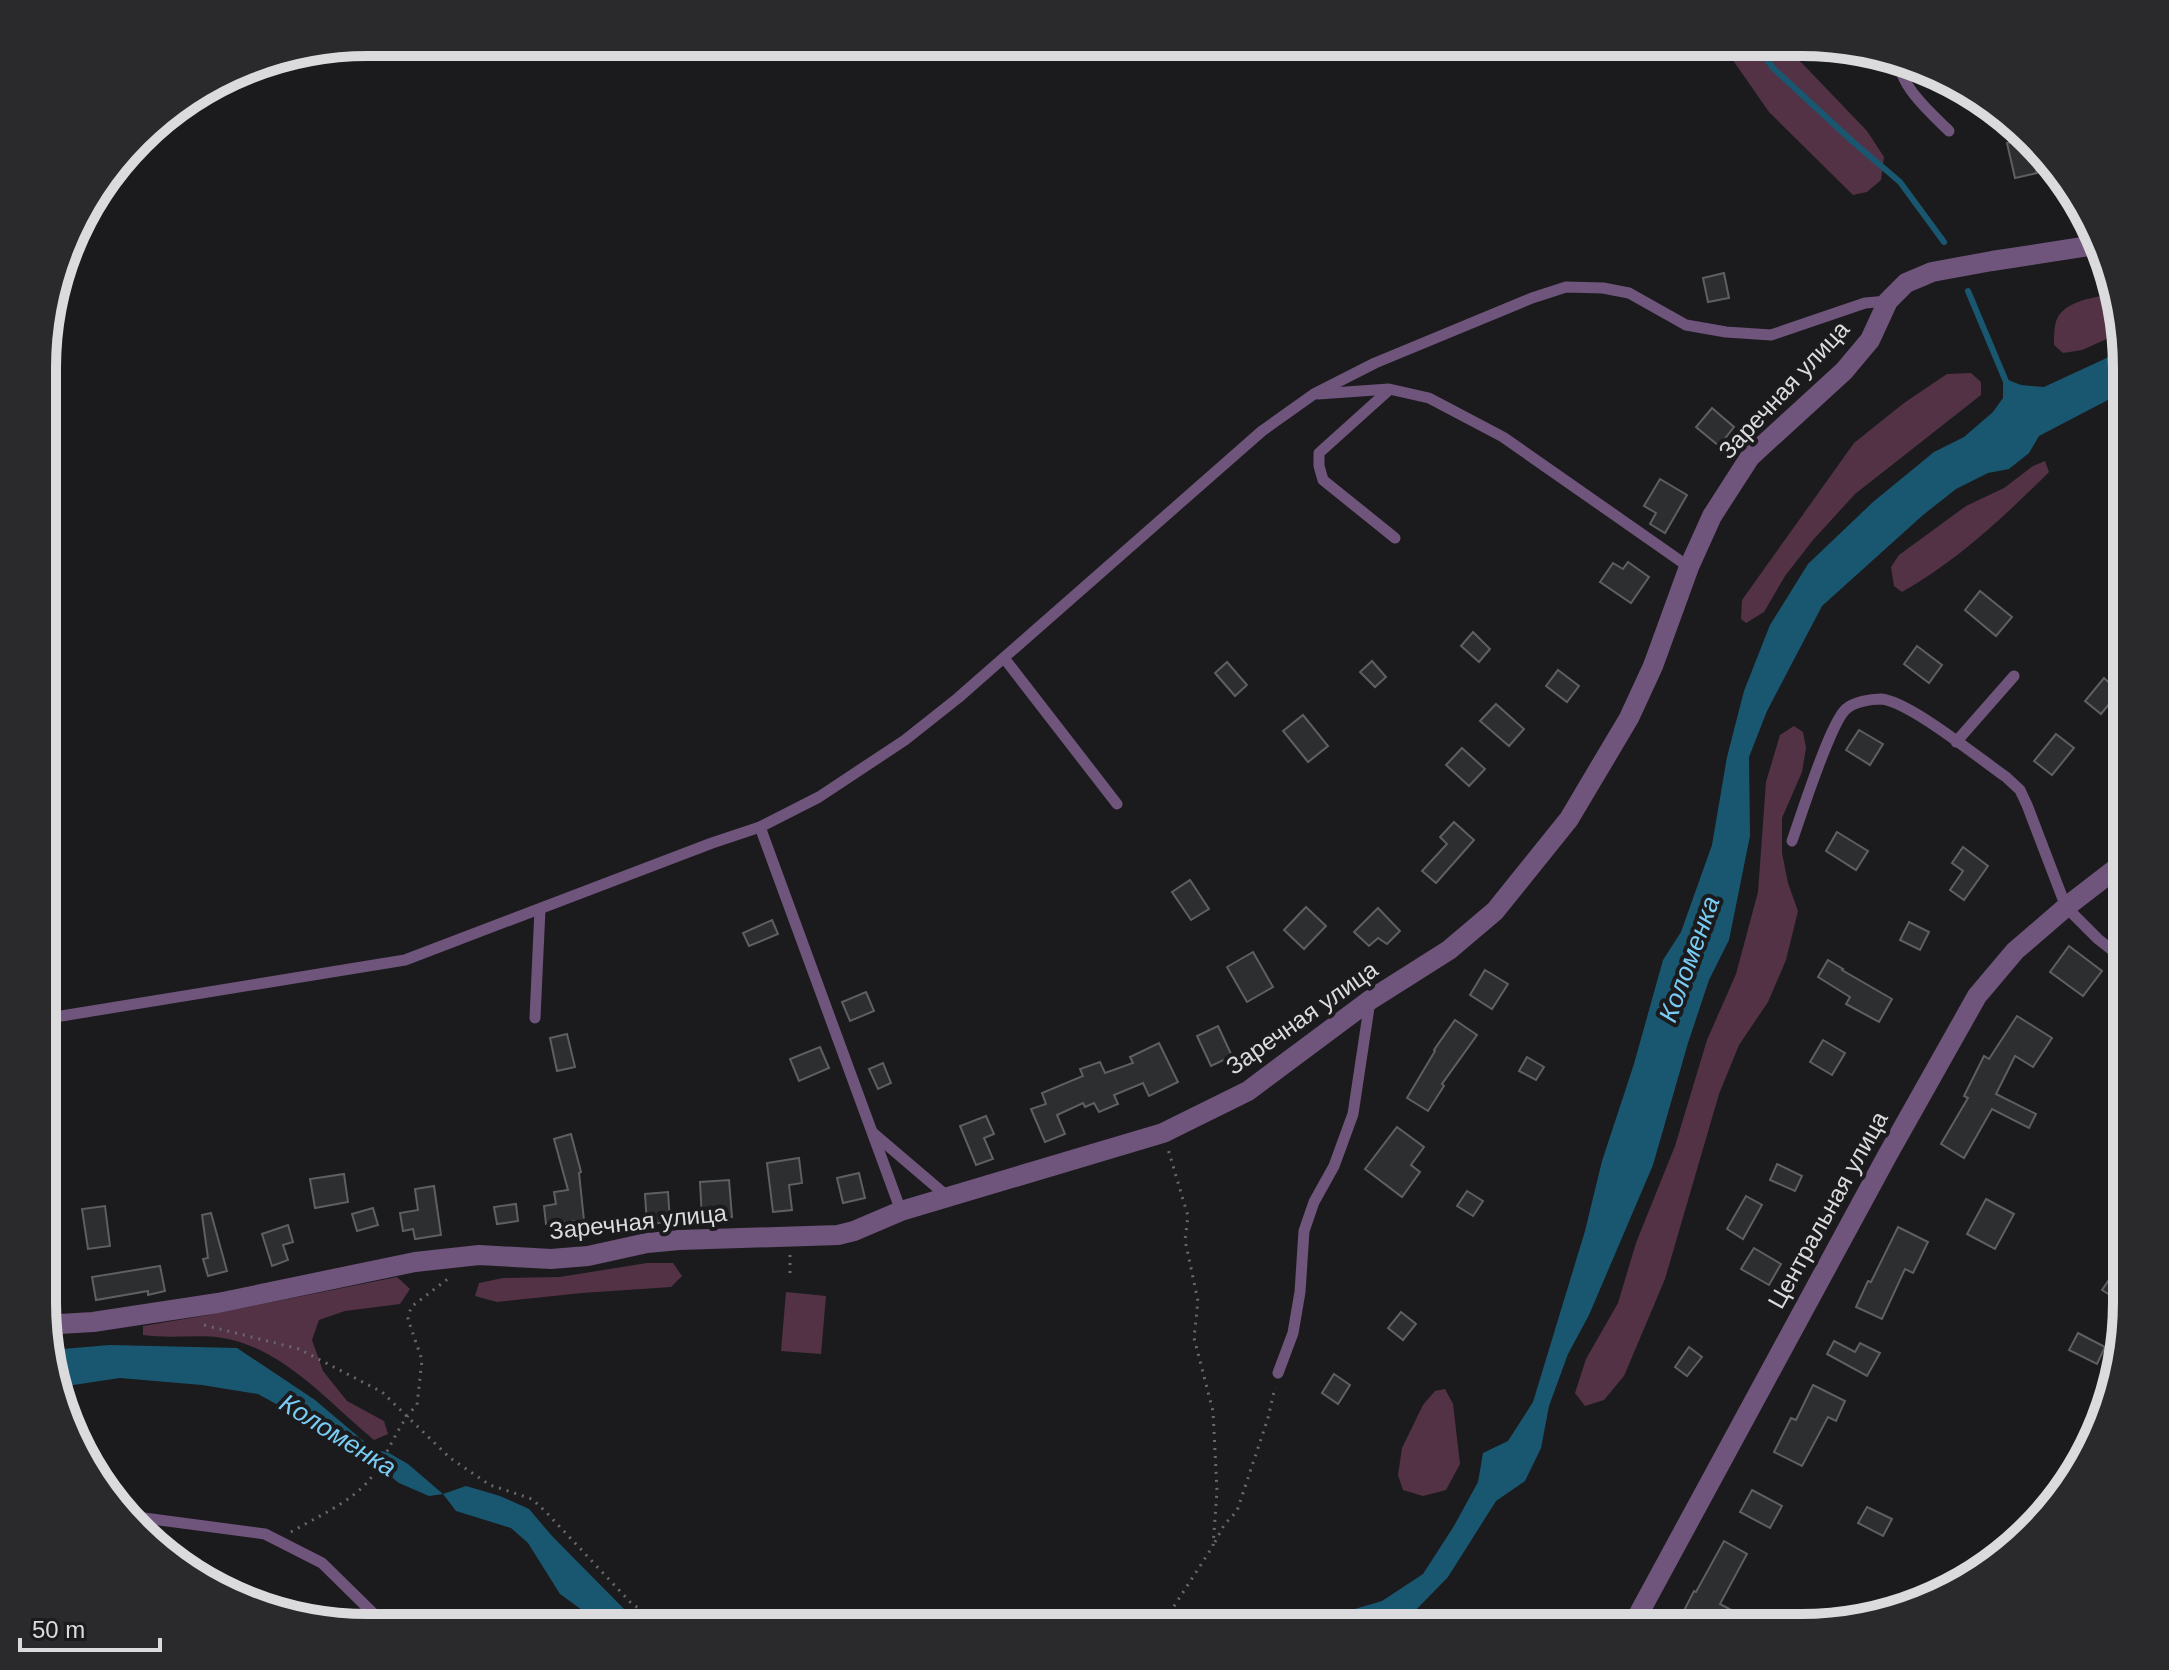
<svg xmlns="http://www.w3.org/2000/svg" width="2169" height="1670" font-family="Helvetica,sans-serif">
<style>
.green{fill:#533246}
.water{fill:#195771}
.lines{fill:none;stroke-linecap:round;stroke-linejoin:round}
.stream{stroke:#195771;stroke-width:6}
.building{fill:#2c2e30;stroke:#5d5f61;stroke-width:2}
.path{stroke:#69696b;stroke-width:3;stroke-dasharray:2 6;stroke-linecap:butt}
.lane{stroke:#6f547b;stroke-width:11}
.street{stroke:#6f547b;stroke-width:20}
.labels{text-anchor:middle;stroke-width:8;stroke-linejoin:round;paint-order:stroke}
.street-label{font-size:24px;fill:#dbdbdd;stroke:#1b1b1d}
.water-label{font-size:26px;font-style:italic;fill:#79ccf4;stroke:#1b1b1d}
.rim{fill:none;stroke:#dbdbdd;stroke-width:10}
</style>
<rect width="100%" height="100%" fill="#1b1b1d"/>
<g class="green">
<polygon points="1721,43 1785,43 1798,59 1867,131 1884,157 1881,180 1867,192 1853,195 1769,112"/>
<path d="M2112,294L2120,333L2082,350L2063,353L2054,345C2054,339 2054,332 2055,326C2059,301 2092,298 2112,294Z"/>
<polygon points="1971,373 1981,382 1981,395 1855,494 1813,540 1785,576 1764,612 1746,623 1741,619 1742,600 1854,443 1904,403 1947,374"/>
<path d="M2045,461L2049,472C2005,516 1957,561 1902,592L1894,586L1891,567L1899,555L1966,506L2004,488L2033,466Z"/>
<polygon points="1794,726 1803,732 1806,748 1802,772 1782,818 1782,853 1788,883 1798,911 1786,960 1768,1002 1739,1045 1719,1094 1665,1279 1624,1376 1604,1400 1585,1406 1575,1393 1586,1359 1618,1303 1636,1243 1675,1146 1707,1040 1736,974 1758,892 1766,782 1780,735"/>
<polygon points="647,1263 673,1263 682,1276 671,1287 582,1293 497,1302 475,1296 479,1283 503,1278 560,1277"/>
<path d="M397,1277L410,1289L400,1304L345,1311L319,1320L312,1340L323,1371L347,1401L384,1421L388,1434L374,1440C329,1403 283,1348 223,1338C198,1334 169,1339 143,1335V1326L208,1315Z"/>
<polygon points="786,1292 826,1296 821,1354 781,1351"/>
<polygon points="1445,1389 1453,1404 1460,1464 1446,1490 1423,1496 1403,1490 1398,1475 1402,1448 1423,1405 1435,1391"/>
</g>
<g class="water">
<polygon points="2124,350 2127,367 2127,390 2039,436 2029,453 2009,469 1988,473 1956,489 1923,515 1822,606 1767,711 1749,757 1750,836 1729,940 1709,980 1688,1043 1653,1165 1589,1315 1568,1354 1549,1406 1541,1448 1525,1481 1496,1501 1448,1577 1413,1613 1383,1628 1266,1628 1314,1621 1382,1601 1423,1574 1454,1526 1478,1482 1483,1453 1508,1441 1533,1402 1585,1231 1602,1161 1634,1064 1663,960 1681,932 1712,845 1727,757 1744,691 1770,625 1808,564 1873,502 1934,452 1964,437 1993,412 2003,398 2003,378 2021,385 2044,387"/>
<polygon points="110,1345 237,1348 315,1400 373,1449 389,1453 408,1464 443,1494 466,1486 500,1496 529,1509 552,1536 631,1616 636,1627 600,1627 582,1610 560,1594 528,1543 511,1528 456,1511 443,1494 429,1496 399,1483 352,1446 258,1394 202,1385 120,1378 60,1387 50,1350"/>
</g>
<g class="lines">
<g class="stream">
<polyline points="1756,43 1773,68 1852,141 1900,182 1944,242"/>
<polyline points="1968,291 2007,384"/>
</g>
</g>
<g class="building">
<polygon points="2028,139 2037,173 2015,178 2007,143"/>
<polygon points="1724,273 1729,298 1708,302 1703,278"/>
<polygon points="1712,408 1734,427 1719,446 1696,427"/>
<polygon points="1660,479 1687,495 1665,533 1650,524 1656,513 1644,506"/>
<polygon points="1628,562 1649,577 1631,603 1600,582 1613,563 1623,569"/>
<polygon points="1980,591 2012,617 1996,636 1965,610"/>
<polygon points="1473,632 1490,649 1479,662 1461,646"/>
<polygon points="1917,646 1942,665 1929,683 1904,664"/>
<polygon points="1372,661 1386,677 1375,687 1360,672"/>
<polygon points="1227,662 1247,685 1235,696 1215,673"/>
<polygon points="1558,670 1579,686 1567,702 1546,686"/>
<polygon points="2104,678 2119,692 2101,714 2085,701"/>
<polygon points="1496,704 1524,729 1509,746 1480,721"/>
<polygon points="1303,715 1328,746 1308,762 1283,731"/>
<polygon points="1859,730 1883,744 1870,765 1846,750"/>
<polygon points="2056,734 2074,748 2052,775 2034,761"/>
<polygon points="1462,748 1485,769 1469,786 1446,765"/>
<polygon points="1454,822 1474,840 1436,883 1422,871 1447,844 1440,837"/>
<polygon points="1837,832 1868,851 1856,870 1826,851"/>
<polygon points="1963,847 1988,866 1964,900 1950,890 1963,871 1952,863"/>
<polygon points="1190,880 1209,909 1191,920 1172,892"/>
<polygon points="1306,907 1326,926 1304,949 1284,930"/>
<polygon points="1378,908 1400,931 1387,944 1378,938 1369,946 1354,932"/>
<polygon points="772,920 778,934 749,946 743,933"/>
<polygon points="1909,922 1929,932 1920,950 1900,940"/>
<polygon points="2069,946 2102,971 2083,996 2050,972"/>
<polygon points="1253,952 1273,987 1247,1002 1227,967"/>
<polygon points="1828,960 1843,969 1842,970 1892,999 1879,1022 1846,1004 1850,997 1818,977"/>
<polygon points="1485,970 1508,984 1492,1009 1470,995"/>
<polygon points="866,992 874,1011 850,1021 842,1002"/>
<polygon points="2017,1016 2052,1038 2033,1067 2015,1056 1996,1094 2036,1114 2029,1128 1992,1109 1964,1158 1941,1144 1968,1098 1964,1096 1984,1056 1989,1059"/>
<polygon points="1455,1020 1477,1035 1442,1084 1444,1086 1428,1111 1407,1098 1435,1051 1434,1050"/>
<polygon points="1218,1026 1232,1056 1211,1066 1197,1036"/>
<polygon points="567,1034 575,1067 557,1071 550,1038"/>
<polygon points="1823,1040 1845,1053 1832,1075 1810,1062"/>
<polygon points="1159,1043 1178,1082 1149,1096 1143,1083 1114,1095 1118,1104 1099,1112 1094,1103 1085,1107 1083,1103 1057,1115 1065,1134 1045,1142 1031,1109 1046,1104 1042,1093 1083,1076 1080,1069 1100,1062 1105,1073 1133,1063 1130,1057"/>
<polygon points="820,1047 829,1068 799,1081 790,1059"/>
<polygon points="1527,1057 1544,1067 1536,1080 1519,1071"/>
<polygon points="883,1063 891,1083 878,1089 869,1069"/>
<polygon points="986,1116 994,1134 984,1138 993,1159 976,1165 960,1126"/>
<polygon points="1397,1127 1424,1147 1411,1165 1420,1172 1402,1197 1365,1169"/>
<polygon points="571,1134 581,1172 579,1173 584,1220 546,1224 544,1206 556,1204 554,1192 568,1190 554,1139"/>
<polygon points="799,1158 802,1183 789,1185 792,1210 773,1212 767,1163"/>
<polygon points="1777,1164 1802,1176 1795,1191 1770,1180"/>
<polygon points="859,1173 865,1198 843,1203 837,1178"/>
<polygon points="344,1174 348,1202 315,1208 310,1179"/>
<polygon points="729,1180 732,1217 702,1219 700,1182"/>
<polygon points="434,1186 441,1235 415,1239 413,1229 403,1231 400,1213 418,1210 415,1189"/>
<polygon points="1467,1191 1483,1201 1473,1216 1457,1206"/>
<polygon points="668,1192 670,1222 647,1224 645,1194"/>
<polygon points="1746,1196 1762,1205 1743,1239 1727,1229"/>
<polygon points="1986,1199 2014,1214 1995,1249 1967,1234"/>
<polygon points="516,1204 518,1221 497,1224 494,1207"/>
<polygon points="105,1206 110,1246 88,1249 82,1209"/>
<polygon points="373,1208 378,1225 357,1231 352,1214"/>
<polygon points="211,1213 227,1271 208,1276 203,1259 208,1258 202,1215"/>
<polygon points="288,1225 293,1242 283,1245 288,1260 272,1266 262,1234"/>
<polygon points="1898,1227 1928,1242 1913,1273 1905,1269 1882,1319 1856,1307 1868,1281 1871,1282"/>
<polygon points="1754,1248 1781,1264 1769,1285 1741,1269"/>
<polygon points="160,1266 165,1291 148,1295 148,1291 96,1300 92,1277"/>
<polygon points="57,1267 59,1298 43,1299 43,1268"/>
<polygon points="2115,1271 2126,1278 2126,1305 2102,1290"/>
<polygon points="1401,1312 1416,1324 1403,1340 1388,1328"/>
<polygon points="2078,1333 2105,1347 2097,1364 2069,1350"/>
<polygon points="1834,1341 1855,1352 1860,1343 1880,1353 1867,1376 1827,1354"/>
<polygon points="1689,1347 1702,1357 1687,1376 1675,1367"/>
<polygon points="1334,1374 1350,1385 1338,1404 1322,1393"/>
<polygon points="1813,1385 1845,1401 1836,1421 1828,1417 1802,1466 1774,1452 1791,1418 1796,1420"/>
<polygon points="1752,1490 1782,1506 1770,1528 1740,1512"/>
<polygon points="1867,1507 1892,1519 1883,1536 1858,1523"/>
<polygon points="1724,1541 1747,1554 1720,1604 1765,1628 1732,1628 1718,1620 1714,1628 1675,1628 1694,1591 1696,1592"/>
</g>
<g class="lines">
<g class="path">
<polyline points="790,1255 790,1279"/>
<polyline points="204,1325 299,1349 382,1392 450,1458 490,1485 532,1499 545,1511 633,1605 675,1627"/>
<path d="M291,1532C315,1518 353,1501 370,1479C388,1456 396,1426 417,1405L422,1360L408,1319L411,1307L449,1278"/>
<polyline points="1215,1542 1224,1525 1237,1511 1268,1418 1275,1387"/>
<polyline points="1165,1628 1167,1617 1213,1546 1217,1491 1213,1411 1194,1338 1198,1301 1185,1240 1188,1216 1168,1149"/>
</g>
<g class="lane">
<path d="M1900,61C1898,85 1933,115 1949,131"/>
<polyline points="1389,390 1319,453 1319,466 1323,480 1395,538"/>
<polyline points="1318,394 1389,389 1429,398 1503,437 1689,567"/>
<polyline points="1004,658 1117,804"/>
<polyline points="1956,742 2014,676"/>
<polyline points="760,827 819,797 905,740 958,698 1262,431 1314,394 1375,363 1532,298 1566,287 1603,288 1629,293 1686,325 1726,332 1771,335 1865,303 1888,301"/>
<path d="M1792,841C1801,816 1830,723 1846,709C1854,702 1870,699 1881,699C1909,701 1980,759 2006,777L2020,790L2027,805L2066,907L2098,939L2127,962"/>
<polyline points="535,1018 540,909"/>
<polyline points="43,1019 405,960 712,843 760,827 901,1211"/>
<polyline points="873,1133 948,1197"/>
<polyline points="1278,1373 1293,1333 1300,1292 1304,1231 1314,1202 1334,1166 1353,1114 1370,1001"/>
<polyline points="129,1516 265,1534 322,1563 379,1619 395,1627"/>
</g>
<g class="street">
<polyline points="43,1325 93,1322 218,1303 415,1262 479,1255 551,1259 588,1256 647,1243 679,1240 838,1235 854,1231 901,1211 1163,1133 1248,1091 1370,1000 1449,950 1495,911 1569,819 1629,718 1653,666 1689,567 1712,516 1750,457 1844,371 1870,340 1888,301 1906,283 1932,272 1992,261 2102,244"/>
<polyline points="1631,1628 1887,1156 1977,996 2015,951 2066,907 2127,860"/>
</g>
</g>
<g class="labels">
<g class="street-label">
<text transform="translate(1784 390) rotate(-47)" y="8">Заречная улица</text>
<text transform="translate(1302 1018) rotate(-35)" y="8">Заречная улица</text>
<text transform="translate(1828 1210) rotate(-61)" y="8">Центральная улица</text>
<text transform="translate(638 1222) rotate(-6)" y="8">Заречная улица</text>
</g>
<g class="water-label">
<text transform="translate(1689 959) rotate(-70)" y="9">Коломенка</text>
<text transform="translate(338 1435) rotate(32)" y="9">Коломенка</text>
</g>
</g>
<path d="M0 0H2169V1670H0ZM368 56H1801A312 312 0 0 1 2113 368V1302A312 312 0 0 1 1801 1614H368A312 312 0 0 1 56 1302V368A312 312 0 0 1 368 56Z" fill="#2a2a2c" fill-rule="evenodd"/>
<path class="rim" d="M368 56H1801A312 312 0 0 1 2113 368V1302A312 312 0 0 1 1801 1614H368A312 312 0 0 1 56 1302V368A312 312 0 0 1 368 56Z"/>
<path d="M20 1638v12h140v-12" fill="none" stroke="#dbdbdd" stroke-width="4"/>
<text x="32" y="1638" font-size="24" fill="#dbdbdd" stroke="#1b1b1d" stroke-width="6" paint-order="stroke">50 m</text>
</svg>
